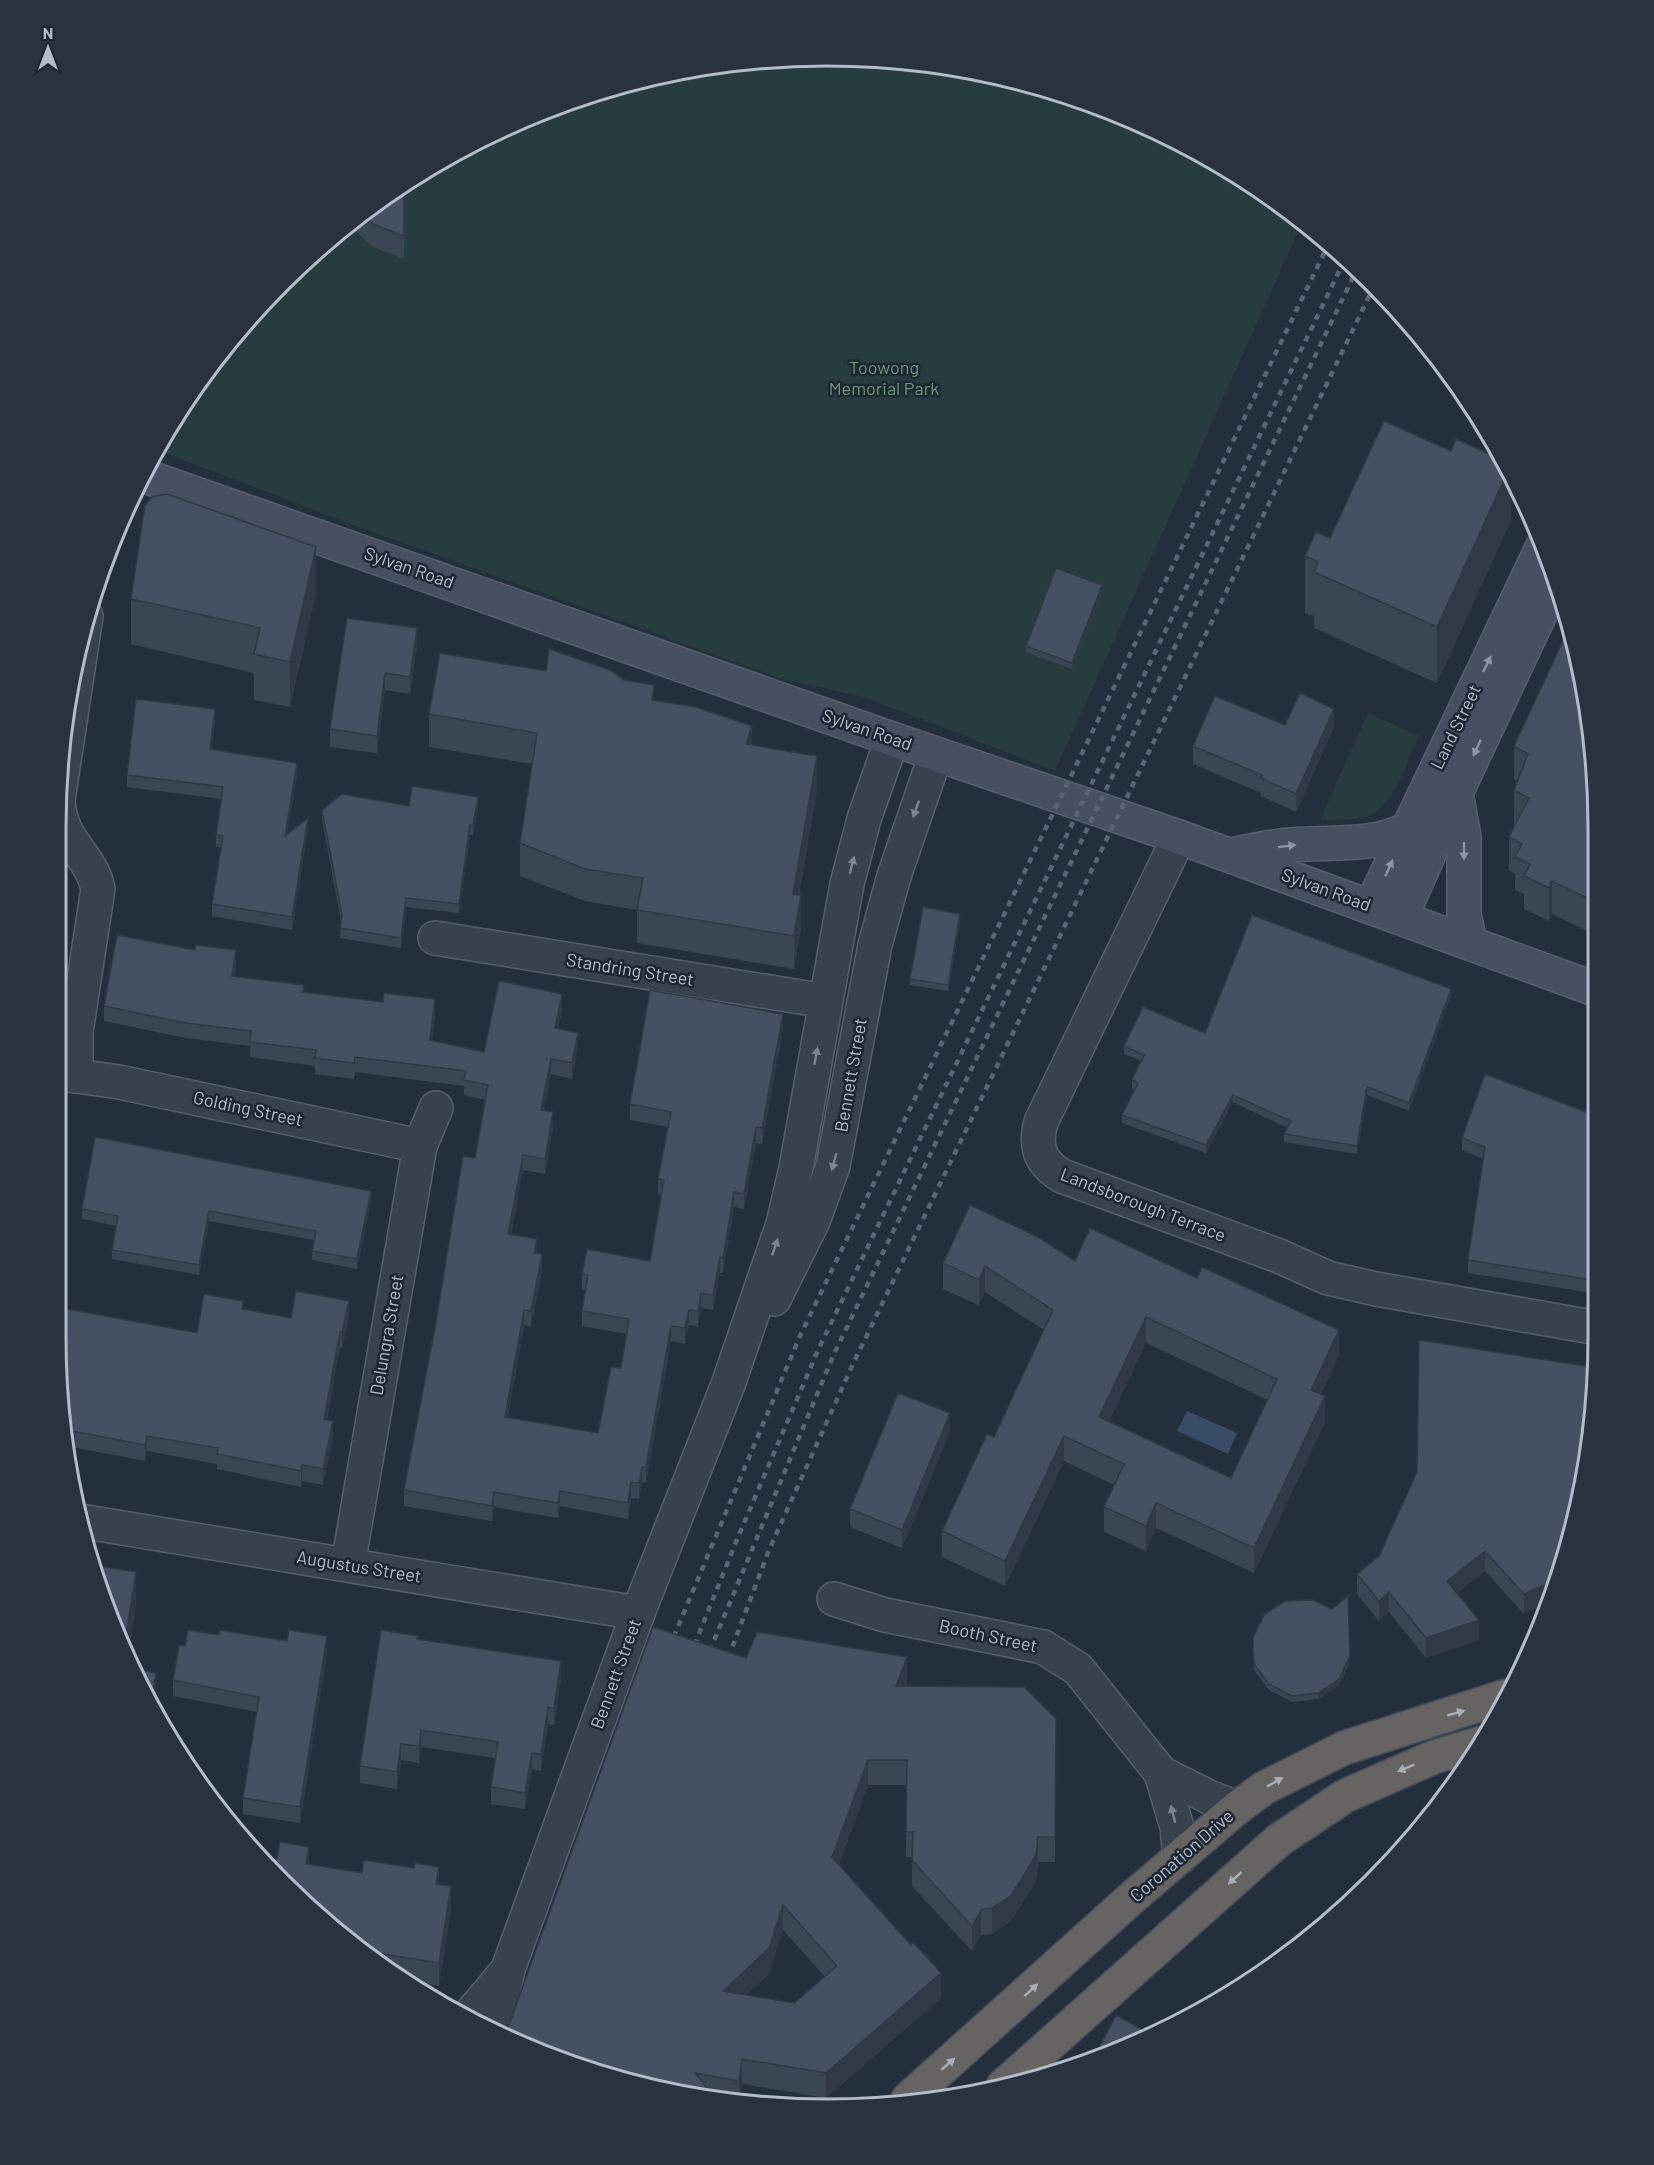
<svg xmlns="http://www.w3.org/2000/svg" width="1654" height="2165" font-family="Barlow,sans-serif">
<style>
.green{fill:#263c3f}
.water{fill:#394c67}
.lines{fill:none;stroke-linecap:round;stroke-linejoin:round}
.minor-casing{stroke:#565f6c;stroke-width:36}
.tertiary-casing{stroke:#565f6c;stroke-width:36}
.secondary-casing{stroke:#565f6c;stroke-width:36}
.trunk-casing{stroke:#434c59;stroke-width:36}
.minor{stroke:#38414e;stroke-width:33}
.tertiary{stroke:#38414e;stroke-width:33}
.secondary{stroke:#465061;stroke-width:33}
.trunk{stroke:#656462;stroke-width:33}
.rail{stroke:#5a6575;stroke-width:4.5;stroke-dasharray:6 6;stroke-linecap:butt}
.wall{fill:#3b4654;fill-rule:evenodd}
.shaded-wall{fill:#303945}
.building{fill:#455162;stroke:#303945;stroke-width:1.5;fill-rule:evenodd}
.oneway{fill:#8e96a5}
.oneway2{fill:#7c8592}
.oneway3{fill:#a8afba}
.labels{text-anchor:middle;stroke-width:5;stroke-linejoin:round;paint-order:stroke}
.park-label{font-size:18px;fill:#6b9a76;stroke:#1d2633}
.street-label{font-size:18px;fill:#b4bcc9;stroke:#1d2633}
.rim{fill:none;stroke:#b4bcc9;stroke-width:3}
</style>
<rect width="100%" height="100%" fill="#242f3e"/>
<g class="green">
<polygon points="827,56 978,70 1123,114 1256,186 1302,223 1055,771 864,697 785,680 356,526 157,450 215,358 318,247 399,185 532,114 677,70"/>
<path d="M1368,713L1419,736C1407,759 1396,802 1371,815C1358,821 1335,819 1320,820Z"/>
</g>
<polygon class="water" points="1187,1411 1237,1433 1228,1454 1177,1431"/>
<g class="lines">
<defs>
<g id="minor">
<path d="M1179,837L1041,1122C1034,1147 1040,1163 1062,1176L1279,1256L1328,1278L1376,1289L1592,1327"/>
<polyline points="435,938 825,1001"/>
<polyline points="56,1073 119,1082 420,1146"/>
<path d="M76,1076V1032L98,889C91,854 60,843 58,800L86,616"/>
<polyline points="80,1521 638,1613"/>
<polyline points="348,1565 420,1146 436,1108"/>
<polyline points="834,1599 885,1615 1043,1647 1078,1669 1161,1773 1177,1827 1180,1857"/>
<polyline points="1161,1773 1211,1798 1237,1808"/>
</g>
<g id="tertiary">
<polyline points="774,1299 813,1221 833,1166 875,945 894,876 936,754"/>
<polyline points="468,2017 505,1973"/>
<polyline points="496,2029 508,1969 638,1613 729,1382 783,1224 796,1168 847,884 864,819 892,739"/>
</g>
<g id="secondary">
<polyline points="142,475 892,739 1179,837 1592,988"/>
<polyline points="1456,793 1464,837 1464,914 1470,943"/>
<path d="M1231,855C1251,851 1271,846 1291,845C1331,841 1368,848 1406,830"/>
<polyline points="1371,907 1542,548"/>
<polyline points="1401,917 1456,793 1557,578"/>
</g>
<g id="trunk">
<polyline points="1003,2086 1279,1840 1345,1796 1434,1757 1481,1743"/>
<polyline points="908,2099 1134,1896 1237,1808 1264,1788 1344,1748 1506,1696"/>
</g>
</defs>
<use href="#minor" class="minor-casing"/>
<use href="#tertiary" class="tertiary-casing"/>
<use href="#secondary" class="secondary-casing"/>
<use href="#trunk" class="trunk-casing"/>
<use href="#minor" class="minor"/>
<use href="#tertiary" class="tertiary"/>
<use href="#secondary" class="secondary"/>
<use href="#trunk" class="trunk"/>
<g class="rail">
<polyline points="669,1648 800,1336 1328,245"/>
<polyline points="690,1656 738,1537 819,1348 1345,259"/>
<polyline points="705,1662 834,1354 1357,269"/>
<polyline points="724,1669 769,1550 853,1364 1375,284"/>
</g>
</g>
<g class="wall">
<polygon points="405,182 404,259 373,247 348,224 399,185"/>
<polygon points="1451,451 1511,484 1511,520 1437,683 1314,628 1314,616 1305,613 1305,556"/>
<polygon points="1102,591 1072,669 1026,652 1026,646"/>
<polygon points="316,593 290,707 254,700 254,673 131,644 131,599"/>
<polygon points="347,618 417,645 410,694 385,690 377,753 330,747 330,729"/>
<polygon points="654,700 752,745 817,789 799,895 801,928 794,969 637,943 637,910 585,901 520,876 520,843 532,764 429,747 429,714"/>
<polygon points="215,722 211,750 297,775 287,834 308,830 292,930 212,916 212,904 221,848 216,847 216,835 222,799 127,787 127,775"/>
<polygon points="1334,727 1296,812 1261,796 1261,793 1193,764 1193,746"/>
<polygon points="1592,727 1592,925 1589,932 1552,914 1549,921 1524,909 1524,894 1515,890 1515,874 1509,870 1509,837 1515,824 1514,823 1514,790 1517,781 1514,779 1514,746"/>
<polygon points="409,806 478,807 473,835 470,835 459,913 406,907 401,948 340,938 341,921 322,819 322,810"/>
<polygon points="960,920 948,991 910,985 910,979"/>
<polygon points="195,950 236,966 234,976 304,992 435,1015 432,1041 484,1052 562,1010 558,1028 578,1048 572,1079 551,1074 544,1111 553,1128 545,1174 523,1170 511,1235 537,1253 542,1270 531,1327 524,1325 508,1417 598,1433 621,1368 627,1334 582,1326 582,1311 586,1290 582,1290 582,1274 650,1261 662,1195 658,1194 658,1179 668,1127 630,1120 630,1104 783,1029 762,1144 756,1143 744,1209 734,1207 723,1273 720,1273 713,1310 701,1308 698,1327 689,1325 685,1344 671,1341 646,1483 642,1482 639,1499 631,1498 628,1519 560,1506 558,1518 494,1507 492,1521 404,1506 404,1490 475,1158 485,1100 464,1095 464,1086 355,1072 354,1079 315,1074 315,1066 250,1057 250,1046 186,1038 104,1021 104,1006"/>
<polygon points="57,957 65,970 58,1010 56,1010"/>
<polygon points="1451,996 1409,1111 1367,1095 1357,1154 1284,1142 1284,1134 1288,1128 1233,1102 1206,1153 1122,1123 1122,1115 1134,1089 1132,1088 1132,1080 1141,1061 1124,1054 1124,1046"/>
<polygon points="1592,1114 1592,1293 1468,1273 1468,1260 1483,1159 1462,1150 1462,1138"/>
<polygon points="371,1200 357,1269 312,1260 312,1251 314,1240 209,1221 199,1275 112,1259 112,1250 117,1226 82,1219 82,1209"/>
<path d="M1075,1261L1339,1355L1321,1394L1325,1422L1254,1573L1156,1528L1146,1551L1104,1532V1507L1114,1485L1064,1461L1005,1586L942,1557V1531L994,1437L1044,1330L985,1292L979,1305L943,1289V1263ZM1146,1343L1268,1400L1231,1478L1109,1421Z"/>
<polygon points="243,1310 291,1318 349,1316 342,1348 340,1347 327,1420 333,1436 323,1485 302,1481 301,1487 217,1469 217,1464 147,1451 145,1461 72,1447 72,1439 69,1438 56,1338 197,1333"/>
<polygon points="1592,1367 1524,1614 1485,1571 1457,1593 1479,1640 1426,1658 1389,1612 1379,1621 1357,1594 1357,1574 1379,1556"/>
<polygon points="950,1431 902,1548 850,1527 850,1509"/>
<polygon points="219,1635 287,1641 327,1653 300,1823 243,1814 243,1798 257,1712 173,1696 173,1680 185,1646"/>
<polygon points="1253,1638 1350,1662 1339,1685 1318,1699 1292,1702 1269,1690 1254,1670"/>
<polygon points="418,1639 561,1678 554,1725 548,1724 541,1771 532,1769 525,1809 491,1804 491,1787 495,1758 421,1747 419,1763 401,1760 397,1789 360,1783 360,1766"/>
<path d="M746,1658L907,1682L906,1686L1056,1719L1055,1862H1038L1036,1881L1011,1921L992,1934L981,1935L972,1951L912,1886V1857H906V1785H868L839,1864L941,1998L826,2098L742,2084L740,2098L628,2083ZM783,1930L825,1977L794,2003L746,1995L769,1974Z"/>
<polygon points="1414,1833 1384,1870 1383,1858"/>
<polygon points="309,1864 439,1885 451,1909 439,1986 409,1982 282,1884"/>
</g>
<g class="shaded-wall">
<polygon points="1506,475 1511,484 1511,520 1437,683 1437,627"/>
<polygon points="316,547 316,593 290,707 290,662"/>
<polygon points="1102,585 1102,591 1072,669 1072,663"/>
<polygon points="417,628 417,645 410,694 410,677"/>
<polygon points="385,673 385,690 377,753 377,736"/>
<polygon points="654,685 654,718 652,700"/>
<polygon points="215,709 215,722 210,762 210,749"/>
<polygon points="1334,709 1334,727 1296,812 1296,794"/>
<polygon points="752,726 752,758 746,744"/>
<polygon points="817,756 817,789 793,926 793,894"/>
<polygon points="297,763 297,775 285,848 285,836"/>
<polygon points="478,797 478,807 473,835 473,826"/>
<polygon points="308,818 308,830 292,930 292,917"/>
<polygon points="470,825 470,835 459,913 459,904"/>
<polygon points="1552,881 1552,914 1549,921 1549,888"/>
<polygon points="1592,891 1592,925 1589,932 1589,899"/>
<polygon points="801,895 801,928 794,969 794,936"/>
<polygon points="406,898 406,907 401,948 401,938"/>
<polygon points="960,914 960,920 948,991 948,985"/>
<polygon points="236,950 236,966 232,991 232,976"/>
<polygon points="65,958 65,970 58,1010 58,998"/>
<polygon points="1451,989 1451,996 1409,1111 1409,1103"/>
<polygon points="562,994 562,1010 555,1043 555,1028"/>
<polygon points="435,999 435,1015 430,1056 430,1040"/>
<polygon points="783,1014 783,1029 762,1144 762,1128"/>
<polygon points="578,1033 578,1048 572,1079 572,1063"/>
<polygon points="551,1059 551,1074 541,1126 541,1110"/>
<polygon points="1367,1087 1367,1095 1357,1154 1357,1146"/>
<polygon points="1233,1095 1233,1102 1206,1153 1206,1145"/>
<polygon points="553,1112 553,1128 545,1174 545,1159"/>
<polygon points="756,1127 756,1143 744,1209 744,1194"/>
<polygon points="523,1155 523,1170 508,1250 508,1234"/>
<polygon points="58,1179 58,1194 56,1206 56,1191"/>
<polygon points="371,1191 371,1200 357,1269 357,1259"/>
<polygon points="734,1192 734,1207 723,1273 723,1258"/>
<polygon points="209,1211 209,1221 199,1275 199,1265"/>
<polygon points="537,1239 537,1255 534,1253"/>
<polygon points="542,1254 542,1270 531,1327 531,1311"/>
<polygon points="720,1257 720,1273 713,1310 713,1295"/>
<polygon points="985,1266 985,1292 979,1305 979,1280"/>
<polygon points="701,1293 701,1308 698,1327 698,1311"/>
<polygon points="349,1301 349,1316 342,1348 342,1332"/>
<polygon points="524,1310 524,1325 505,1432 505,1417"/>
<polygon points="689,1310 689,1325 685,1344 685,1328"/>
<polygon points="1146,1317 1146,1343 1099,1442 1099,1417"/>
<polygon points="671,1326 671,1341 646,1483 646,1467"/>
<polygon points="1339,1330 1339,1355 1311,1415 1311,1390"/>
<polygon points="340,1332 340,1347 324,1435 324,1419"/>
<polygon points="1325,1396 1325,1422 1254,1573 1254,1548"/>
<polygon points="950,1413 950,1431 902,1548 902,1530"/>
<polygon points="333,1421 333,1436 323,1485 323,1469"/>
<polygon points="147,1436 147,1451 145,1461 145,1445"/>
<polygon points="1064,1436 1064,1461 1005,1586 1005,1561"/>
<polygon points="302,1465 302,1481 301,1487 301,1471"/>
<polygon points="642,1467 642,1482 639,1499 639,1483"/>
<polygon points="631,1482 631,1498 628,1519 628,1503"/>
<polygon points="560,1491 560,1506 558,1518 558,1503"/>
<polygon points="494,1492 494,1507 492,1521 492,1506"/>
<polygon points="1156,1503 1156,1528 1146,1551 1146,1526"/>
<polygon points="1485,1551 1485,1571 1447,1601 1447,1581"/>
<polygon points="136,1572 136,1606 129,1651 125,1641"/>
<polygon points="1554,1581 1548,1604 1524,1614 1524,1594"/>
<polygon points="1389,1592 1389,1612 1379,1621 1379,1601"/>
<polygon points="1479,1620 1479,1640 1426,1658 1426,1638"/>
<polygon points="327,1636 327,1653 300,1823 300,1807"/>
<polygon points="1350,1656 1350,1662 1339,1685 1318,1699 1318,1693"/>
<polygon points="907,1657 907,1682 896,1712 896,1686"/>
<polygon points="561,1661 561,1678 554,1725 554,1708"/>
<polygon points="156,1673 156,1707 155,1714 151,1704"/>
<polygon points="548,1707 548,1724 541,1771 541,1754"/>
<polygon points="421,1730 421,1747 419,1763 419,1746"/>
<polygon points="401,1744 401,1760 397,1789 397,1772"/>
<polygon points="532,1753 532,1769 525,1809 525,1793"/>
<polygon points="868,1760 868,1785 832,1882 832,1857"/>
<polygon points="1038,1837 1038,1862 1036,1881 1011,1921 992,1934 992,1908"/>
<polygon points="309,1847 309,1870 306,1864"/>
<polygon points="439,1867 439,1890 436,1884"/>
<polygon points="451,1886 451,1909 439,1986 439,1963"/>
<polygon points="783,1905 783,1930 769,1974 723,2016 723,1991"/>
<polygon points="981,1910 981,1935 972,1951 972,1926"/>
<polygon points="941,1973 941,1998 826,2098 826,2073"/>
<polygon points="742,2059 742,2084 740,2098 739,2098 739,2081"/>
</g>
<g class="building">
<polygon points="404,182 404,236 373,224 362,214 399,185"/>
<polygon points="1384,421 1451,451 1456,439 1498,458 1506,475 1437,627 1314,572 1318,562 1305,556 1316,532 1330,538"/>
<polygon points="167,494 316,547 290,662 254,654 260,628 131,599 145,505 152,497"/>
<polygon points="1056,568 1102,585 1072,663 1026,646"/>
<polygon points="347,618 417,628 410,677 385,673 377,736 330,729"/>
<polygon points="1569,628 1592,727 1592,891 1589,899 1552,881 1549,888 1524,876 1530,864 1515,857 1522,844 1509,837 1529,798 1514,790 1528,754 1514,746"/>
<polygon points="549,649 610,670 624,680 654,685 652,700 696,707 752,726 746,744 817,756 793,894 801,895 794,936 637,910 643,878 585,869 520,843 537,733 429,714 440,653 546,671"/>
<polygon points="1300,693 1334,709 1296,794 1261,778 1262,775 1193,746 1215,696 1285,725"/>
<polygon points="136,699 215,709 210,749 297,763 285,836 308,818 292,917 212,904 223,836 216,835 223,787 127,775"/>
<polygon points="412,786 478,797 473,826 470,825 459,904 406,898 401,938 340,928 342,915 322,810 342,794 409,806"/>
<polygon points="923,907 960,914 948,985 910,979"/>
<polygon points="1252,915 1451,989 1409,1103 1367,1087 1357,1146 1284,1134 1291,1121 1233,1095 1206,1145 1122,1115 1138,1083 1132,1080 1144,1055 1124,1046 1143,1007 1205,1033"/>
<polygon points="117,935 195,950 196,945 236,950 232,976 304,985 303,992 383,1002 384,993 435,999 430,1040 484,1052 499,981 562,994 555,1028 578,1033 572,1063 551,1059 541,1110 553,1112 545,1159 523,1155 508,1234 537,1239 534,1253 542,1254 531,1311 524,1310 505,1417 598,1433 611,1367 621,1368 629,1319 582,1311 588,1275 582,1274 587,1249 650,1261 664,1180 658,1179 671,1112 630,1104 650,990 783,1014 762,1128 756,1127 744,1194 734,1192 723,1258 720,1257 713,1295 701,1293 698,1311 689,1310 685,1328 671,1326 646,1467 642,1467 639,1483 631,1482 628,1503 560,1491 558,1503 494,1492 492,1506 404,1490 436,1322 463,1156 475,1158 488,1085 464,1080 466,1071 355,1057 354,1063 315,1058 316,1050 250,1042 251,1031 186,1023 104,1006"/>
<polygon points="57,957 65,958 58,998 56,998"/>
<polygon points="1485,1074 1592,1114 1592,1280 1468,1260 1485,1147 1462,1138"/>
<polygon points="95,1137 371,1191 357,1259 312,1251 316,1231 209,1211 199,1265 112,1250 118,1216 82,1209"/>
<polygon points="56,1179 58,1179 56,1191"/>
<path d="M970,1205L1036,1236L1075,1261L1090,1228L1197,1278L1202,1267L1339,1330L1311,1390L1325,1396L1254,1548L1156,1503L1146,1526L1104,1507L1124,1464L1064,1436L1005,1561L942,1531L987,1434L994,1437L1053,1310L985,1266L979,1280L943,1263ZM1146,1317L1277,1379L1231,1478L1099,1417Z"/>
<polygon points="296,1291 349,1301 342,1332 340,1332 324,1419 333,1421 323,1469 302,1465 301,1471 217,1454 218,1448 147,1436 145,1445 72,1431 73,1424 67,1422 56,1338 56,1307 197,1333 204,1294 243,1301 242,1309 291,1318"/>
<polygon points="1419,1340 1592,1367 1592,1439 1554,1581 1524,1594 1485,1551 1447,1581 1479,1620 1426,1638 1389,1592 1379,1601 1357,1574 1379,1556 1417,1472"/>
<polygon points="898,1393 950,1413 902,1530 850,1509"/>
<polygon points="93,1565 136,1572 125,1641"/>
<polygon points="1348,1596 1350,1656 1339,1679 1318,1693 1292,1696 1269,1684 1254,1664 1253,1638 1264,1615 1285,1601 1313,1600 1332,1609"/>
<path d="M653,1627L746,1658L757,1632L907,1657L896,1686L1024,1687L1056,1719L1055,1837H1038L1036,1855L1011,1896L992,1908L981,1910L972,1926L912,1860L913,1832H906L907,1760H868L832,1857L911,1945L913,1942L941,1973L826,2073L742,2059L739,2081L695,2073L712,2094L628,2083L506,2033ZM783,1905L837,1966L794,2003L723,1991L769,1948Z"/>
<polygon points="188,1630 219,1635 220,1630 287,1641 289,1630 327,1636 300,1807 243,1798 259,1697 173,1680 179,1645 185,1646"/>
<polygon points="381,1630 418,1636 417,1639 561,1661 554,1708 548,1707 541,1754 532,1753 525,1793 491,1787 498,1742 421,1730 419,1746 401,1744 397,1772 360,1766"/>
<polygon points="136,1669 156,1673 151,1704"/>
<polygon points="1414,1833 1388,1864 1383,1858"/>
<polygon points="280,1842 309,1847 306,1864 362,1873 364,1860 414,1868 415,1863 439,1867 436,1884 451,1886 439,1963 377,1953 377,1956 282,1884 261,1857 277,1859"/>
<polygon points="1116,2015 1152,2035 1123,2051 1092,2061"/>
</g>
<defs><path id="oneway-solid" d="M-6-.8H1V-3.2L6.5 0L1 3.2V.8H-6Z" transform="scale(1.5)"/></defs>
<g class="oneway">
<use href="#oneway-solid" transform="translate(1487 664) rotate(-64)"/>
<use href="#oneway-solid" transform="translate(1477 748) rotate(115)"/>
<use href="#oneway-solid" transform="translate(1287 846) rotate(-7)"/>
<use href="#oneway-solid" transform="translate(1464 851) rotate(90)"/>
<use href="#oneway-solid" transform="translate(1389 868) rotate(-66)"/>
</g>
<g class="oneway2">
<use href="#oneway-solid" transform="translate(916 809) rotate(110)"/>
<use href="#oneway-solid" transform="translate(852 865) rotate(-76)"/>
<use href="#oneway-solid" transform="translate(816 1056) rotate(-80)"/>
<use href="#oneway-solid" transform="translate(834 1162) rotate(105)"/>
<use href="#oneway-solid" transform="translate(775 1247) rotate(-71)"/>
<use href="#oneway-solid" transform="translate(1173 1814) rotate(-104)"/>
</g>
<g class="oneway3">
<use href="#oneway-solid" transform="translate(1456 1713) rotate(-16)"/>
<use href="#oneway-solid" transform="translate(1406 1768) rotate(158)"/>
<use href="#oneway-solid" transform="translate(1275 1782) rotate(-29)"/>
<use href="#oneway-solid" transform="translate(1235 1878) rotate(138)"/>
<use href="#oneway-solid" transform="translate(1031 1990) rotate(-42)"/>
<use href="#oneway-solid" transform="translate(948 2064) rotate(-41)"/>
</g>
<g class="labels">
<g class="park-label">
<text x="884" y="374">Toowong<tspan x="884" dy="21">Memorial Park</tspan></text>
</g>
<g class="street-label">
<text transform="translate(409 568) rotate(19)" y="6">Sylvan Road</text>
<text transform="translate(1456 727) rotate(-64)" y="6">Land Street</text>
<text transform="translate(867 730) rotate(19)" y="6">Sylvan Road</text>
<text transform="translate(1326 890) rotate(20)" y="6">Sylvan Road</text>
<text transform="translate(630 970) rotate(9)" y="6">Standring Street</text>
<text transform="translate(851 1075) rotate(-80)" y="6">Bennett Street</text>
<text transform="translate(248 1109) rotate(12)" y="6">Golding Street</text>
<text transform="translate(1143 1205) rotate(21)" y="6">Landsborough Terrace</text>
<text transform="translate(387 1335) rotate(-80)" y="6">Delungra Street</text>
<text transform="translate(359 1567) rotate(9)" y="6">Augustus Street</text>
<text transform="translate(988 1636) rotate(12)" y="6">Booth Street</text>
<text transform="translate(616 1674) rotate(-70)" y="6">Bennett Street</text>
<text transform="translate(1182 1856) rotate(-41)" y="6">Coronation Drive</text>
</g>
</g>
<path d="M0 0H1654V2165H0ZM827 66H827A761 761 0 0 1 1588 827V1338A761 761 0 0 1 827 2099H827A761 761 0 0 1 66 1338V827A761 761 0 0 1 827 66Z" fill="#29323f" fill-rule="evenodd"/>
<path class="rim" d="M827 66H827A761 761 0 0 1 1588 827V1338A761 761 0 0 1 827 2099H827A761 761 0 0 1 66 1338V827A761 761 0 0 1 827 66Z"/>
<g transform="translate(48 48)" stroke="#1d2633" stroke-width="4.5" paint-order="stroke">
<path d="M0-4.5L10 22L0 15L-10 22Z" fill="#b4bcc9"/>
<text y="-9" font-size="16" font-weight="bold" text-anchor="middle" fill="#b4bcc9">N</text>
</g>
</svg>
